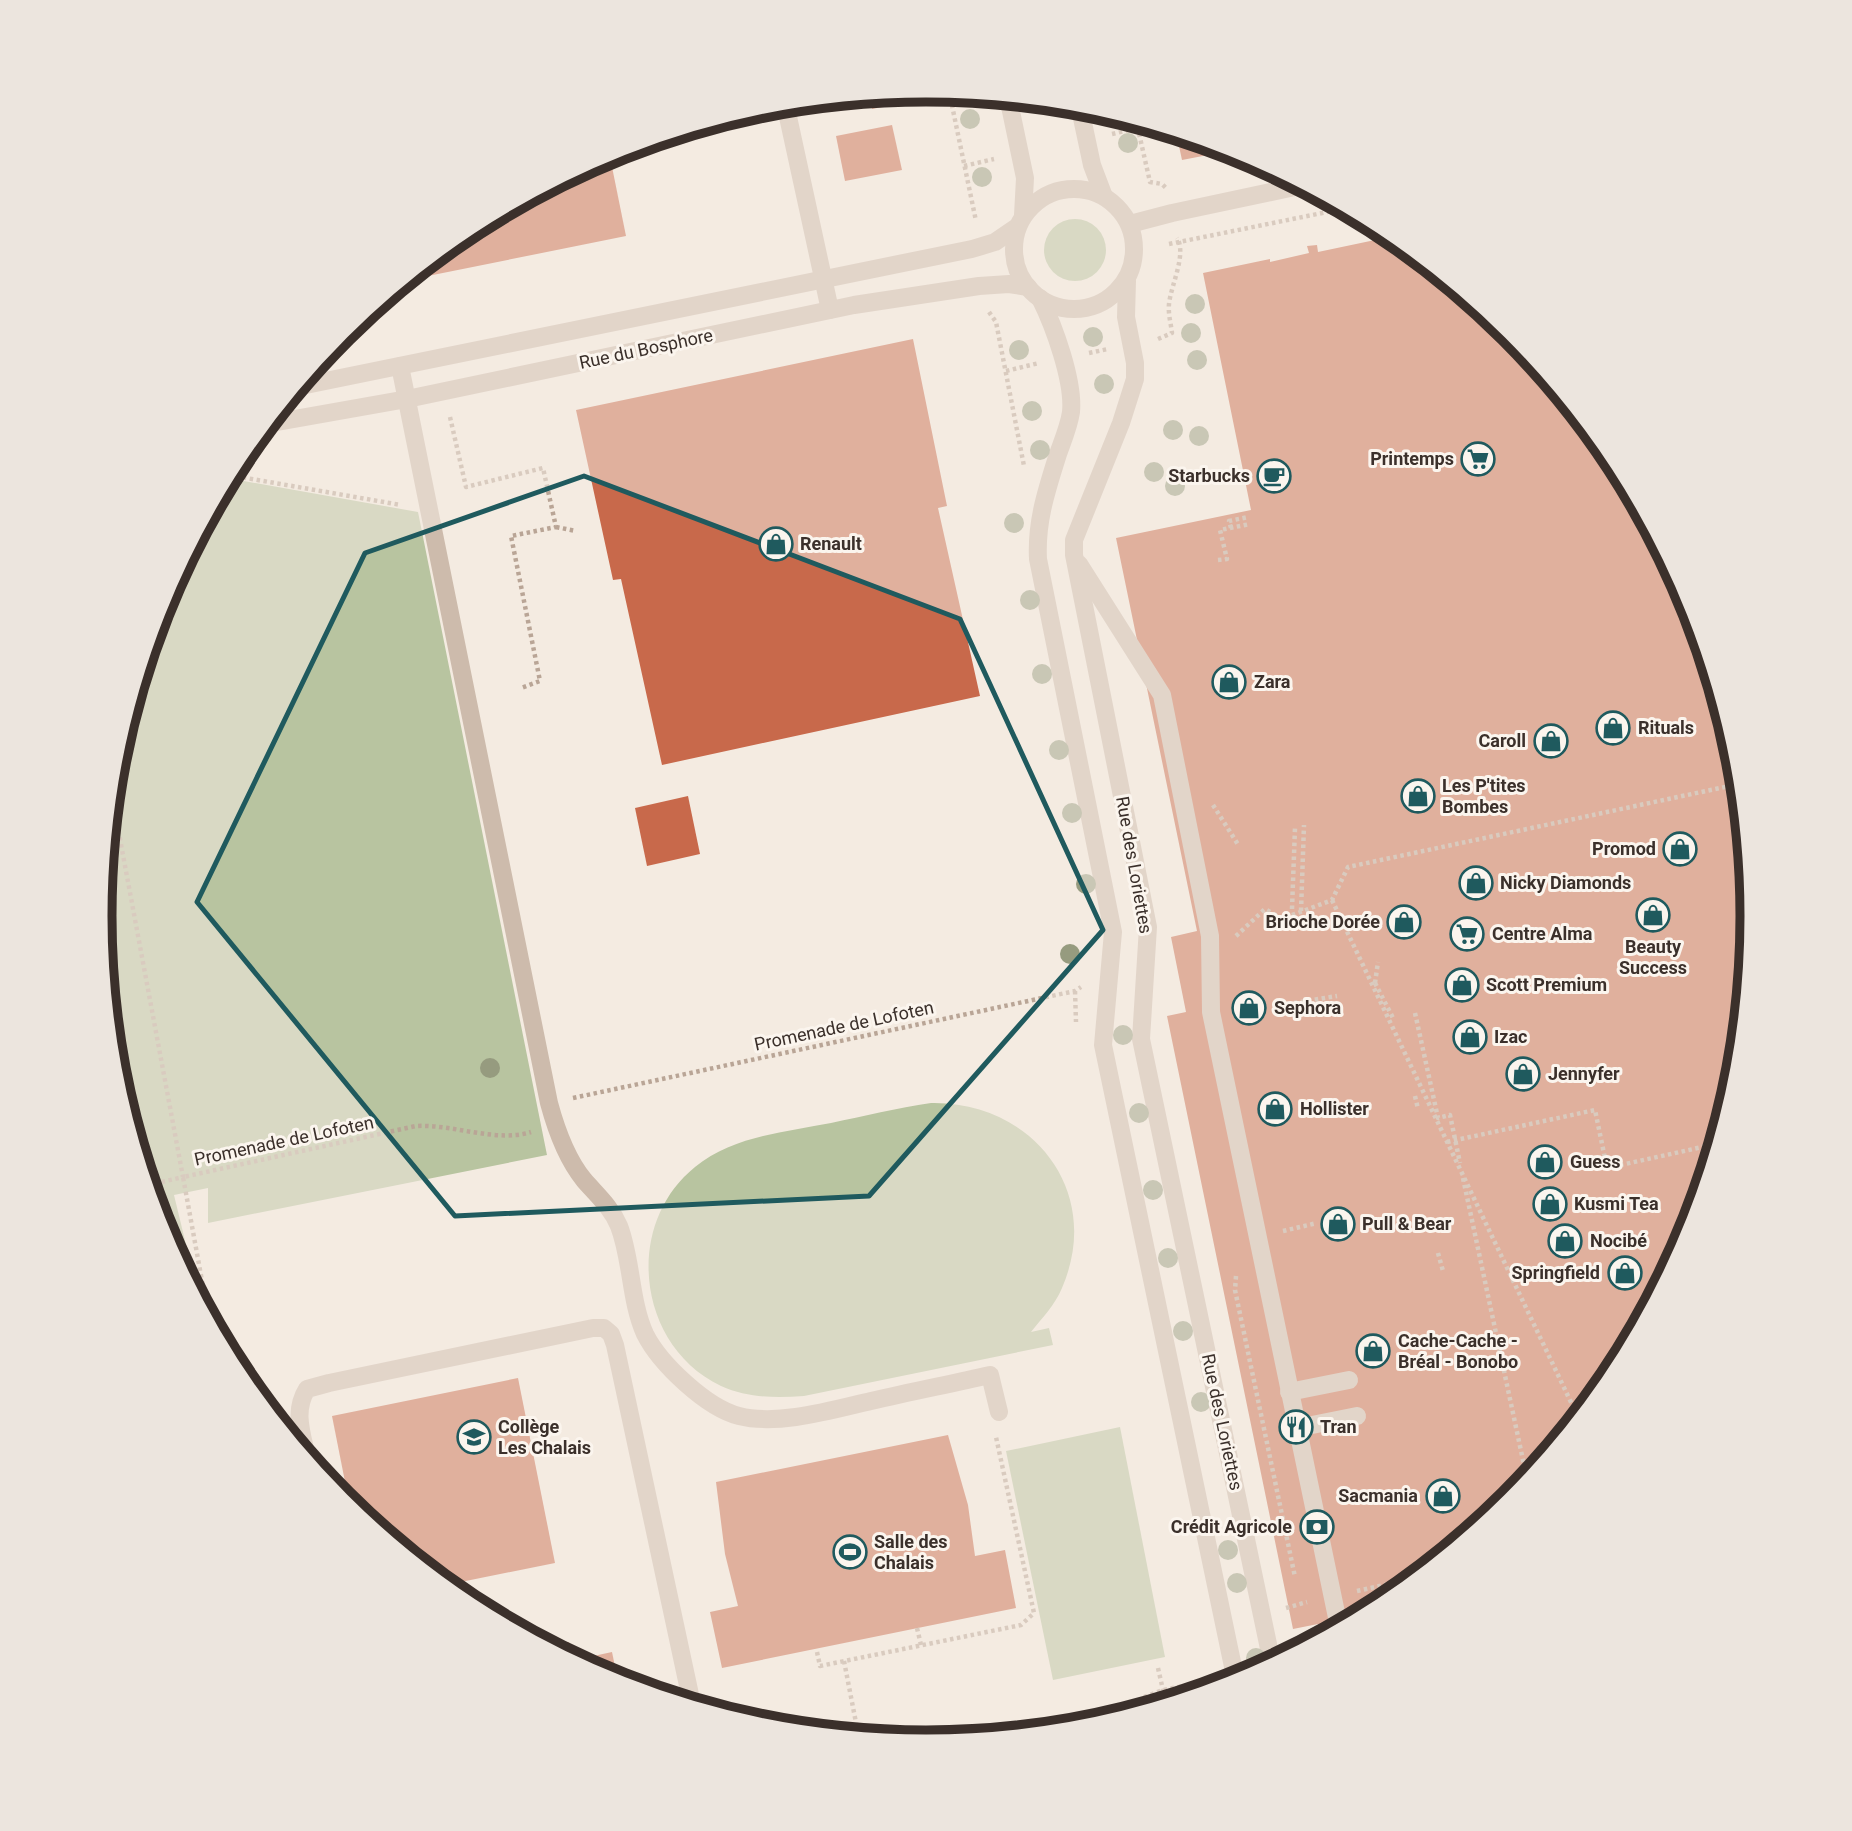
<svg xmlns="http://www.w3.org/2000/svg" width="1852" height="1831" font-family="Roboto,sans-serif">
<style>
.green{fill:#b8c4a0}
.building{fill:#c8694b}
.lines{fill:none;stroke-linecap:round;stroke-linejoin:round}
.path{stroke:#b9a596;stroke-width:4.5;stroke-dasharray:3.5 3.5;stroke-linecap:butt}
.minor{stroke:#cdbbac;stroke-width:18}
.tree{fill:#969b7f}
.marked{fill:none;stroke:#1f5a5e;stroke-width:5;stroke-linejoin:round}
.labels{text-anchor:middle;stroke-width:6;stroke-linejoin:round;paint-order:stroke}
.street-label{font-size:18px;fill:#3b302b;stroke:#fbf5ee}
.poi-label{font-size:18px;font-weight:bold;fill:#3b302b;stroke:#fbf5ee;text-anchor:start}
.rim{fill:none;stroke:#3b302b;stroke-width:9}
</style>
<rect width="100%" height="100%" fill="#f4ebe1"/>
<g class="green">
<circle cx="1075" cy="250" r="31"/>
<polygon points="227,478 418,512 547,1155 208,1223 208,1188 174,1195 189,1257 177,1259 162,1231 116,1076 100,915 116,754 127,717 134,716 137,683 163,599"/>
<path d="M931,1103C1032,1101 1104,1191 1062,1288C1055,1305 1042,1318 1031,1332L1049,1328L1053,1345L804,1396C775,1398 748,1398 721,1386C637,1346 623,1225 695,1167C733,1136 785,1132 831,1123C864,1116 897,1108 931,1103Z"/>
<polygon points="1120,1427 1165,1657 1053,1680 1006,1451"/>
<polygon points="1205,1686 1206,1690 1185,1696 1184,1693 1178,1698 1160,1704 1160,1698 1163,1696"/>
</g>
<g class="building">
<polygon points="906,91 908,102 872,109 869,95"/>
<polygon points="892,125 902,170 845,181 836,136"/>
<polygon points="1176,132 1195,138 1234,150 1182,160"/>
<polygon points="609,152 626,236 403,281 467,228"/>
<polygon points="1394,236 1511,332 1613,457 1690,600 1736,755 1752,916 1736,1077 1689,1232 1613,1375 1510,1500 1385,1603 1321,1637 1318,1624 1293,1629 1167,1016 1186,1012 1171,937 1197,931 1116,538 1251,510 1203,273 1270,259 1270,262 1309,253 1307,246 1317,245 1318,252"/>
<polygon points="913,339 947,506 938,508 980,696 662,765 621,579 613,580 576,410"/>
<polygon points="688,796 700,854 647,866 635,808"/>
<polygon points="518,1378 555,1563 446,1585 350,1507 332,1416"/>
<polygon points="948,1435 968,1505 975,1556 1005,1550 1016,1608 722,1668 710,1612 738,1606 725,1554 716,1482"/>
<polygon points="569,1642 573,1659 549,1646"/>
<polygon points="612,1652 618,1681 575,1660"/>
</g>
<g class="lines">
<g class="path">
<polyline points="949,91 976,221"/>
<polyline points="1136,120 1150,182 1162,184 1166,188"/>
<polyline points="1112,134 1138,128"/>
<polyline points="964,166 994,159"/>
<polyline points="1169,244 1347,208"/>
<polyline points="989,312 996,322 1024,466"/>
<path d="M1158,339L1172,333C1171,324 1168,314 1169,304C1171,285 1187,254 1177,238"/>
<polyline points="1089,353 1108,349"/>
<polyline points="1006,371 1039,363"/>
<polyline points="450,417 466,487 543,468 556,527 511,536 540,681 521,688"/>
<polyline points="229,475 401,505"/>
<polyline points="556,527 576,531"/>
<polyline points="1231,528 1229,521 1248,517"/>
<polyline points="1218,560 1227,559 1220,530 1250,524"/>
<polyline points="1500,792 1527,786"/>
<polyline points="112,796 183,1177 149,1185"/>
<polyline points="1213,805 1239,846"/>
<polyline points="1332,900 1578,1417"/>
<polyline points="1292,909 1295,828"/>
<polyline points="1301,911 1304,825"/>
<polyline points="1236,936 1265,909 1282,919 1332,900 1348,867 1739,784"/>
<polyline points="1375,983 1393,1018"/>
<polyline points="1375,983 1378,962"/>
<polyline points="1075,991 1076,1022"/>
<polyline points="1294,1003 1337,996"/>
<polyline points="1295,1011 1337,1004"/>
<polyline points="1415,1013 1438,1118 1450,1115 1460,1163"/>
<polyline points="1415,1096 1418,1109"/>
<polyline points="573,1098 1075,991 1081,987"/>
<polyline points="1447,1142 1595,1110 1607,1168 1716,1144"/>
<polyline points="1463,1178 1527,1479"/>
<polyline points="1283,1231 1317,1223"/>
<polyline points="1438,1253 1443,1271"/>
<polyline points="1236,1276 1235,1290 1295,1577"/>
<path d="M209,1319L183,1177L416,1126C453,1124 497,1143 531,1132"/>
<polyline points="1357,1591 1415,1578"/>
<polyline points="1286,1608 1307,1602"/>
<polyline points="917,1628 921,1645"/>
<polyline points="817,1652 820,1666 1021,1625 1034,1613 996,1437"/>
<polyline points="844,1661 858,1733"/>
<polyline points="1158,1668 1163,1690"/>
<polyline points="1144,1697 1163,1690 1208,1681"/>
</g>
<g class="minor">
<polyline points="1008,97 1025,178 1023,215"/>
<polyline points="785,103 830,310"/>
<polyline points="1079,104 1092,165 1103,194"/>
<circle cx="1074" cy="249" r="60"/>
<polyline points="1130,224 1172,213 1304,185"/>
<polyline points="1127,281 1126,317 1135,363 1135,379 1121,423 1074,540 1074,555 1148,927 1141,1039 1272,1663"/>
<path d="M1040,298C1054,326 1074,381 1071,412C1069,426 1063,440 1058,454C1047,489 1036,521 1038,559L1113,932L1103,1045L1236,1681"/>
<path d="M400,366L549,1103C556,1129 566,1158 584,1180C597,1195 611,1207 619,1226C632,1260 630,1301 645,1334C660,1364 707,1408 739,1416C778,1426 832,1410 871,1401C910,1392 950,1384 990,1375L999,1412"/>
<polyline points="296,387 972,249 995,242 1017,227"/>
<polyline points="266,424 407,399 854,305 979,286 1009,284 1028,287"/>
<polyline points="1079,564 1162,695 1210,936 1211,1012 1339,1627"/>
<polyline points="1289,1392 1349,1380"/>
<polyline points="1297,1428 1357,1416"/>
<path d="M307,1457C302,1434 293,1411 307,1389L329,1383L593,1328H604L611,1334L615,1345L692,1704"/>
</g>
</g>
<g class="tree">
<circle cx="970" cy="119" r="10"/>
<circle cx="1128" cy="143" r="10"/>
<circle cx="982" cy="177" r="10"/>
<circle cx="1195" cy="304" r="10"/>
<circle cx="1191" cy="333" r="10"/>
<circle cx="1093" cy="337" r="10"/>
<circle cx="1019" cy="350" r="10"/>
<circle cx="1197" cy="360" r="10"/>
<circle cx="1104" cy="384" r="10"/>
<circle cx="1032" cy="411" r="10"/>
<circle cx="1173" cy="430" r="10"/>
<circle cx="1199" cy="436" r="10"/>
<circle cx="1040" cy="450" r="10"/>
<circle cx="1154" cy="472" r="10"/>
<circle cx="1175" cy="486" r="10"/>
<circle cx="1014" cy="523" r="10"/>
<circle cx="1030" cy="600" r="10"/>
<circle cx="1042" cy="674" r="10"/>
<circle cx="1059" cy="750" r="10"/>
<circle cx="1072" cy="813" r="10"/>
<circle cx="1086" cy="884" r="10"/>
<circle cx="1070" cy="954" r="10"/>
<circle cx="1123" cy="1035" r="10"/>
<circle cx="490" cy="1068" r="10"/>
<circle cx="1139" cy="1113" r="10"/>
<circle cx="1153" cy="1190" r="10"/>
<circle cx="1168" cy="1258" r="10"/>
<circle cx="1183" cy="1331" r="10"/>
<circle cx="1201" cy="1402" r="10"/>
<circle cx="1228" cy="1550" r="10"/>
<circle cx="1237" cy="1583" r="10"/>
<circle cx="1256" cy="1658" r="10"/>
</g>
<path d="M0 0H1852V1831H0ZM584,476L960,619L1103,930L869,1196L455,1216L197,902L365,553Z" fill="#f4ebe1" fill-opacity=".55" fill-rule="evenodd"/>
<path class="marked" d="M584,476L960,619L1103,930L869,1196L455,1216L197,902L365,553Z"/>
<defs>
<symbol id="supermarket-ring" viewBox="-11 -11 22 22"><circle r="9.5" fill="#fbf5ee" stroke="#1f5a5e" stroke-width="1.5"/><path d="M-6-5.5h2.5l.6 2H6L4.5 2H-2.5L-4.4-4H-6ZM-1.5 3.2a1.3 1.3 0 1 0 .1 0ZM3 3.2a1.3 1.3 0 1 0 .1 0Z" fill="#1f5a5e"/></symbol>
<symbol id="cafe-ring" viewBox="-11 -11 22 22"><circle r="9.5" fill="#fbf5ee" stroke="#1f5a5e" stroke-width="1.5"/><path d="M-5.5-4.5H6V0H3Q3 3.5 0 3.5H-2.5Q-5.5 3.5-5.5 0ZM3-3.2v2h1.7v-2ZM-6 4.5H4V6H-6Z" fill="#1f5a5e"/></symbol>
<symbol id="shop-ring" viewBox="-11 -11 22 22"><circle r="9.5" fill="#fbf5ee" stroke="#1f5a5e" stroke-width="1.5"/><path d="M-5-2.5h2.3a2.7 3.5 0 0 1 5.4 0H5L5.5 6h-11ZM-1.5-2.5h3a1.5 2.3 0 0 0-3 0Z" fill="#1f5a5e"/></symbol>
<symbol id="restaurant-ring" viewBox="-11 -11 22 22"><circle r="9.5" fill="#fbf5ee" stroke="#1f5a5e" stroke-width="1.5"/><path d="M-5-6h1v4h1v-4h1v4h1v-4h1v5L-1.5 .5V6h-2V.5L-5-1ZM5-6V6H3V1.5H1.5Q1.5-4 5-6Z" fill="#1f5a5e"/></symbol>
<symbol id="school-ring" viewBox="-11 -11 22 22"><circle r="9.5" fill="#fbf5ee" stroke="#1f5a5e" stroke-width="1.5"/><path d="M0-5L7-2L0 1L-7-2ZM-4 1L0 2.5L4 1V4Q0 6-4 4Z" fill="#1f5a5e"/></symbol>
<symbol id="bank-ring" viewBox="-11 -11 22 22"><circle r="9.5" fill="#fbf5ee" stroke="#1f5a5e" stroke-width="1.5"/><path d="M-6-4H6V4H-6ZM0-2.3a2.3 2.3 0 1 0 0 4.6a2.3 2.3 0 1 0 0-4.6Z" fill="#1f5a5e"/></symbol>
<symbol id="stadium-ring" viewBox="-11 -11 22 22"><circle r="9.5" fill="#fbf5ee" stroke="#1f5a5e" stroke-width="1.5"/><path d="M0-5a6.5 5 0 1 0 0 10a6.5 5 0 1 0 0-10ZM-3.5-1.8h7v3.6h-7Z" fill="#1f5a5e"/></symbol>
</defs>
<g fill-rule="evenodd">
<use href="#supermarket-ring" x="1459" y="440" width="38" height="38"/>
<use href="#cafe-ring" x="1255" y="457" width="38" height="38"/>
<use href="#shop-ring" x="757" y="525" width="38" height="38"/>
<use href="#shop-ring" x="1210" y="663" width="38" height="38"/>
<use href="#shop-ring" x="1594" y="709" width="38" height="38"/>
<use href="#shop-ring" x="1532" y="722" width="38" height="38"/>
<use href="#shop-ring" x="1399" y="777" width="38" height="38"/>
<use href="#shop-ring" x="1661" y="830" width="38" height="38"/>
<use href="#shop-ring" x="1457" y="864" width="38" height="38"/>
<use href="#shop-ring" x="1634" y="896" width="38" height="38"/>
<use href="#shop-ring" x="1385" y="903" width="38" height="38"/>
<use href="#supermarket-ring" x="1448" y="915" width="38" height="38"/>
<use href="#shop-ring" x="1443" y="966" width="38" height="38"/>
<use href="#shop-ring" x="1230" y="989" width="38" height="38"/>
<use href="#shop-ring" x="1451" y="1018" width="38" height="38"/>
<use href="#shop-ring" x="1504" y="1055" width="38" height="38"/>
<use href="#shop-ring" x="1256" y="1090" width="38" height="38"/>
<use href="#shop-ring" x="1526" y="1143" width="38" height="38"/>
<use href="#shop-ring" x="1531" y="1185" width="38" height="38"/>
<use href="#shop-ring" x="1319" y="1205" width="38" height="38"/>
<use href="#shop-ring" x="1546" y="1222" width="38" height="38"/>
<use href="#shop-ring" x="1606" y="1254" width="38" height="38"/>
<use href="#shop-ring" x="1354" y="1332" width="38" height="38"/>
<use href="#restaurant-ring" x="1277" y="1408" width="38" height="38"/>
<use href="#school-ring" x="455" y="1418" width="38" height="38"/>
<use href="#shop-ring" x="1424" y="1477" width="38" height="38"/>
<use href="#bank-ring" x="1298" y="1508" width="38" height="38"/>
<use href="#stadium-ring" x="831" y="1533" width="38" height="38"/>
</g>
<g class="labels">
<g class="street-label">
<text transform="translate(646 349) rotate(-12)" y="6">Rue du Bosphore</text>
<text transform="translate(1134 865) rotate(80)" y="6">Rue des Loriettes</text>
<text transform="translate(844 1026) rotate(-12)" y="6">Promenade de Lofoten</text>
<text transform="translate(284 1141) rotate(-12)" y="6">Promenade de Lofoten</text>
<text transform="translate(1222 1422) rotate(78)" y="6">Rue des Loriettes</text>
</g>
<g class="poi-label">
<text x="1454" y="465" text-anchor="end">Printemps</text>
<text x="1250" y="482" text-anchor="end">Starbucks</text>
<text x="800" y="550">Renault</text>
<text x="1254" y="688">Zara</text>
<text x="1638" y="734">Rituals</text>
<text x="1526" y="747" text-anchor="end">Caroll</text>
<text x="1442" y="792">Les P'tites<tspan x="1442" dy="21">Bombes</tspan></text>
<text x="1656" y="855" text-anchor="end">Promod</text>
<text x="1500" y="889">Nicky Diamonds</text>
<text x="1380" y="928" text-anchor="end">Brioche Dorée</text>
<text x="1492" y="940">Centre Alma</text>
<text x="1653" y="953" text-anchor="middle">Beauty<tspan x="1653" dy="21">Success</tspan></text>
<text x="1486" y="991">Scott Premium</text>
<text x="1274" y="1014">Sephora</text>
<text x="1494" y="1043">Izac</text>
<text x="1548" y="1080">Jennyfer</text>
<text x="1300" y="1115">Hollister</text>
<text x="1570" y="1168">Guess</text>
<text x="1574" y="1210">Kusmi Tea</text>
<text x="1362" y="1230">Pull &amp; Bear</text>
<text x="1590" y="1247">Nocibé</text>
<text x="1600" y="1279" text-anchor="end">Springfield</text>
<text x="1398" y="1347">Cache-Cache -<tspan x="1398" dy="21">Bréal - Bonobo</tspan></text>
<text x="498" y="1433">Collège<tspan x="498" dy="21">Les Chalais</tspan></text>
<text x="1320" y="1433">Tran</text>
<text x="1418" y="1502" text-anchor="end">Sacmania</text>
<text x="1292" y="1533" text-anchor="end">Crédit Agricole</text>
<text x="874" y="1548">Salle des<tspan x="874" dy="21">Chalais</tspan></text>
</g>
</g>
<path d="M0 0H1852V1831H0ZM112 916a814 814 0 1 1 1628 0a814 814 0 1 1-1628 0Z" fill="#ece5de" fill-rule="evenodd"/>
<path class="rim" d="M112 916a814 814 0 1 1 1628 0a814 814 0 1 1-1628 0Z"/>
</svg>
